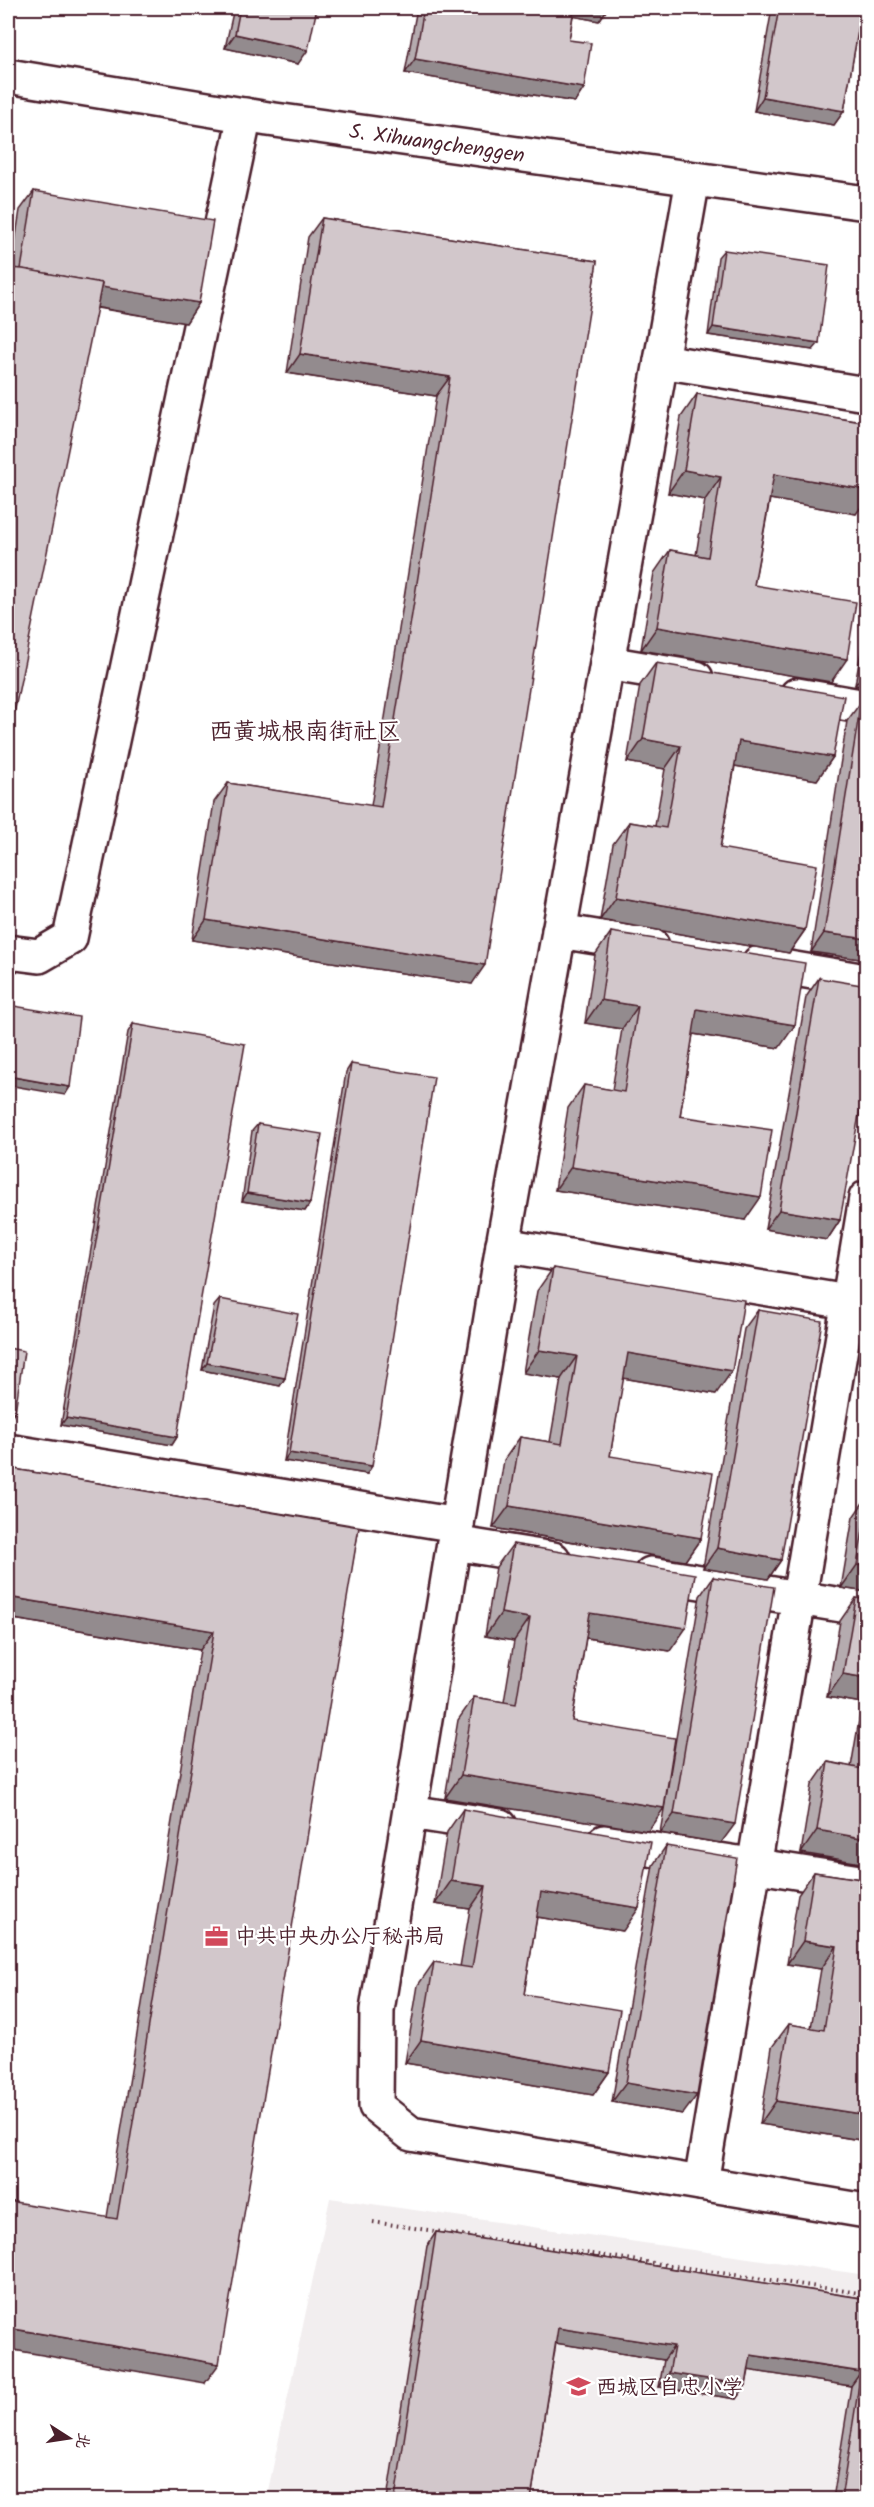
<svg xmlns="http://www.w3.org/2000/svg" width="874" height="2507" font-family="Kalam,'LXGW WenKai TC',sans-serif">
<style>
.built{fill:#f2eeef}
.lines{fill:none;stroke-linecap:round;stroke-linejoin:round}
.minor-casing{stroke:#4a1f2b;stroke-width:38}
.major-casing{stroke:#4a1f2b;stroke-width:38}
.path{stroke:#4a1f2b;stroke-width:4;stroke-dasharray:1.5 4.5;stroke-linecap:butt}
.minor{stroke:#fff;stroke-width:33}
.major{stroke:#fff;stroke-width:33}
.wall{fill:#b5abaf;stroke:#4a1f2b;stroke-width:1.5}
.shaded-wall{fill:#938b8e;stroke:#4a1f2b;stroke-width:1.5}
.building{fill:#d2c7cb;stroke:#4a1f2b;stroke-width:1.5}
.labels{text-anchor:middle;stroke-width:4.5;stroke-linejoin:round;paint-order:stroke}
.street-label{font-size:21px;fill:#4a1f2b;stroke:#fff}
.poi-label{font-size:21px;fill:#4a1f2b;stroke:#fff;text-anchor:start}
.quarter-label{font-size:24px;fill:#4a1f2b;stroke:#fff}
</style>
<rect width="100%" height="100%" fill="#fff"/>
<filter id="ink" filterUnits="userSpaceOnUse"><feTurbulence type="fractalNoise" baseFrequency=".0167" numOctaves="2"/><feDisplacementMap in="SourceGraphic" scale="12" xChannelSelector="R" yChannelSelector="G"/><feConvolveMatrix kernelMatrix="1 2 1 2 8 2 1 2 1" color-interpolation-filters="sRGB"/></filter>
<g filter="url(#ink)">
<polygon class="built" points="330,2198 866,2275 866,2499 266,2500"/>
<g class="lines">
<defs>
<g id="minor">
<polyline points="661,361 693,179"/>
<polyline points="866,394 661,361 503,1245 377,2010 376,2106 411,2134 866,2211"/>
<polyline points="607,663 696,678"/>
<polyline points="797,695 866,707"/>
<polyline points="559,931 652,946"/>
<polyline points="8,952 39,956 70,938 245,115"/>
<polyline points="759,963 866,981"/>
<polyline points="503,1245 866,1305"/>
<polyline points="8,1451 457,1525"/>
<polyline points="454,1543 553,1559"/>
<polyline points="651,1574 866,1609"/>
<polyline points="410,1812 500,1826"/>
<polyline points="604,1842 866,1883"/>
<polyline points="701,2183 866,1198"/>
</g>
<polyline id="major" points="8,76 268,119 866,203"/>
</defs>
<use href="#minor" class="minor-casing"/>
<use href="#major" class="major-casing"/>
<polyline class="path" points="373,2222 866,2294"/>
<use href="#minor" class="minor"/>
<use href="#major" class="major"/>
</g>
<g class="wall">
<polygon points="234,8 317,8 298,64 225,48"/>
<polygon points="417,8 608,8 599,21 573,16 569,40 584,88 575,102 405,73"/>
<polygon points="772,8 862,8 844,111 834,125 754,111"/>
<polygon points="34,191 199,303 186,323 97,308 11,268 20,210"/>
<polygon points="322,218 597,261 472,984 192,940 214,802 228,783 371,806 436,396 287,373 308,237"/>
<polygon points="724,250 813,350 708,335 718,257"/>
<polygon points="867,348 867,362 864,361"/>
<polygon points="697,394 867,423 867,499 856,514 770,499 754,585 831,682 641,650 654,573 670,550 696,555 705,500 668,493 681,417"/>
<polygon points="867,618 867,687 855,685"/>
<polygon points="656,663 833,757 817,780 735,766 720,848 805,930 789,953 600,920 613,844 629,822 655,826 665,769 627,762 640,685"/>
<polygon points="861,702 867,703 867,960 811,952 847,721"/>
<polygon points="611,932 779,1048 693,1034 680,1116 745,1220 555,1190 568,1108 584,1085 612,1090 622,1029 585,1023 595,955"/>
<polygon points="819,978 840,1220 827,1240 765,1229 806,997"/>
<polygon points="133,1024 177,1437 172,1445 61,1425 128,1032"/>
<polygon points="351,1064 367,1474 284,1461 346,1072"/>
<polygon points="258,1124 310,1203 305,1211 242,1201 252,1131"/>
<polygon points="553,1268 716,1394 623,1378 610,1456 701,1538 685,1561 493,1528 504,1460 520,1437 550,1442 561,1379 523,1373 537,1291"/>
<polygon points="220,1299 285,1378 280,1386 202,1370 214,1306"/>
<polygon points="758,1310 781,1560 768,1579 703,1568 744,1329"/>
<polygon points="8,1468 359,1527 205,2383 107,2217 200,1650 8,1618"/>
<polygon points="867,1497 867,1592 841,1588 853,1517"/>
<polygon points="513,1544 670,1651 586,1638 572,1721 648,1831 445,1798 458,1720 474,1697 504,1702 514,1641 485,1636 496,1567"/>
<polygon points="713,1577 721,1843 660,1833 700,1596"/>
<polygon points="856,1598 867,1600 867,1864 801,1853 812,1785 828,1762 851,1767 862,1703 827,1697 840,1621"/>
<polygon points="463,1809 623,1931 537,1917 524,1994 609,2072 593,2095 405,2063 418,1985 434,1962 460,1967 470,1909 435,1904 447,1832"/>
<polygon points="666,1846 683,2114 612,2102 653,1865"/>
<polygon points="814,1872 867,1880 867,2141 760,2124 772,2047 789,2024 811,2028 821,1969 787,1964 798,1895"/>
<polygon points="436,2232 867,2299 867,2499 833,2499 851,2386 749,2370 746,2385 736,2399 659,2387 664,2360 556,2343 531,2499 387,2499 427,2246"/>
</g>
<g class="shaded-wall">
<polygon points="529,8 608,8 599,21"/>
<polygon points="235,34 308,50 298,64 225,48"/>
<polygon points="415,59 584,88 575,102 405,73"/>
<polygon points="763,97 844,111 834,125 754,111"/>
<polygon points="20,273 199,303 186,323 8,292"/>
<polygon points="713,327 819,343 813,350 708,335"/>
<polygon points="300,354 450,377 436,396 287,373"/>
<polygon points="684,470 721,477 705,500 668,493"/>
<polygon points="774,474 867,490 867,499 856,514 758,497"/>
<polygon points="657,627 847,659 831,682 641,650"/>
<polygon points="867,669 867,687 855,685"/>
<polygon points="643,739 681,746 665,769 627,762"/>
<polygon points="739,741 833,757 817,780 723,764"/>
<polygon points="616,897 805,930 789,953 600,920"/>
<polygon points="206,920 485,965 472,984 192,940"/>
<polygon points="824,933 867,939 867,960 811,952"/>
<polygon points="601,1000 638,1006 622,1029 585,1023"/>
<polygon points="697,1009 795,1025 779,1048 681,1032"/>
<polygon points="8,1076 70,1087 65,1095 8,1085"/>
<polygon points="571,1167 761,1197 745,1220 555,1190"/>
<polygon points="247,1193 310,1203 305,1211 242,1201"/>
<polygon points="779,1210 840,1220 827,1240 765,1229"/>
<polygon points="539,1350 577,1356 561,1379 523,1373"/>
<polygon points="628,1353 732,1371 716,1394 611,1376"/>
<polygon points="207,1363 285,1378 280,1386 202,1370"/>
<polygon points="8,1411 15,1412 9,1420 8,1419"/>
<polygon points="66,1418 177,1437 172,1445 61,1425"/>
<polygon points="289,1453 372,1466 367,1474 284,1461"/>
<polygon points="509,1506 701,1538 685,1561 493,1528"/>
<polygon points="717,1548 781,1560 768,1579 703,1568"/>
<polygon points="857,1565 867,1566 867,1592 841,1588"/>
<polygon points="8,1597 214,1631 200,1650 8,1618"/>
<polygon points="501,1613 530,1618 514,1641 485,1636"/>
<polygon points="590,1613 686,1628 670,1651 574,1636"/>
<polygon points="843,1674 867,1678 867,1696 862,1703 827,1697"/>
<polygon points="461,1775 664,1808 648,1831 445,1798"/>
<polygon points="674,1814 735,1824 721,1843 660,1833"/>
<polygon points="817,1830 867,1839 867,1864 801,1853"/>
<polygon points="451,1881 486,1886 470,1909 435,1904"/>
<polygon points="541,1892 639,1908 623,1931 525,1915"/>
<polygon points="803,1941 837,1946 821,1969 787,1964"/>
<polygon points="421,2040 609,2072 593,2095 405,2063"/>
<polygon points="626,2083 697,2095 683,2114 612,2102"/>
<polygon points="776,2101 867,2115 867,2141 760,2124"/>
<polygon points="8,2328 219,2364 205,2383 8,2349"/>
<polygon points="558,2328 674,2346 664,2360 548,2342"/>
<polygon points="751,2355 861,2372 851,2386 741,2369"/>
<polygon points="669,2373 746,2385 736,2399 659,2387"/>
</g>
<g class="building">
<polygon points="240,8 317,8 308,50 235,34"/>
<polygon points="424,8 574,8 569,40 591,43 584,88 415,59"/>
<polygon points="779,8 862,8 844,111 763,97"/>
<polygon points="34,191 213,221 199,303 101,287 102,283 21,269"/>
<polygon points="322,218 597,261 485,965 206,920 228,783 381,807 450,377 300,354"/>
<polygon points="724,250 829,265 819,343 713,327"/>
<polygon points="8,268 23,269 102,283 8,743"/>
<polygon points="697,394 867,423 867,490 774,474 754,585 856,602 847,659 657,627 670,550 708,557 721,477 684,470"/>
<polygon points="656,663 844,696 833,757 739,741 720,848 817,865 805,930 616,897 629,822 666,828 681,746 643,739"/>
<polygon points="861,702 867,703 867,939 824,933"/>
<polygon points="611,932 805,963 795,1025 697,1009 680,1116 772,1130 761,1197 571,1167 584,1085 624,1092 638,1006 601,1000"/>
<polygon points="819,978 867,986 867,1071 840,1220 779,1210"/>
<polygon points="8,1005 79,1017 70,1087 8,1076"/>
<polygon points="133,1024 245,1044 177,1437 66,1418"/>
<polygon points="351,1064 434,1077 372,1466 289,1453"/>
<polygon points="258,1124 322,1134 310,1203 247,1193"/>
<polygon points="553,1268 744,1300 732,1371 628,1353 610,1456 713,1473 701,1538 509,1506 520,1437 562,1444 577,1356 539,1350"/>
<polygon points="220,1299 298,1314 285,1378 207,1363"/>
<polygon points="758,1310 822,1321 781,1560 717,1548"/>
<polygon points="8,1348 24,1351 15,1412 8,1411"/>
<polygon points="8,1468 359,1527 219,2364 8,2328 8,2201 117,2219 214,1631 8,1597"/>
<polygon points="867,1508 867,1566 857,1565"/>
<polygon points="513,1544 695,1574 686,1628 590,1613 572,1721 675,1738 664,1808 461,1775 474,1697 516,1704 530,1618 501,1613"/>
<polygon points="713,1577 774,1587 735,1824 674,1814"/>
<polygon points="856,1598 867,1600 867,1678 843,1674"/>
<polygon points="867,1748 867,1839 817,1830 828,1762 863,1769"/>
<polygon points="463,1809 651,1842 639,1908 541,1892 524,1994 620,2010 609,2072 421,2040 434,1962 472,1968 486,1886 451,1881"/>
<polygon points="666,1846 737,1858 697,2095 626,2083"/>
<polygon points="814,1872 867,1880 867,2115 776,2101 789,2024 824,2030 837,1946 803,1941"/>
<polygon points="436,2232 867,2299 867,2499 841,2499 861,2372 751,2355 746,2385 669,2373 674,2346 558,2328 531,2499 395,2499"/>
</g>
</g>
<defs>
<symbol id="office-bare" viewBox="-9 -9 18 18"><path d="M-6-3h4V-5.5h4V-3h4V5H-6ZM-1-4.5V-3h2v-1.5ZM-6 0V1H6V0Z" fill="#d1495b" stroke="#fff" stroke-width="2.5" paint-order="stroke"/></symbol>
<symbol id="school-bare" viewBox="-9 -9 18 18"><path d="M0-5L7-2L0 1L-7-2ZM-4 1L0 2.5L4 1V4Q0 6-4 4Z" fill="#d1495b" stroke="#fff" stroke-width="2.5" paint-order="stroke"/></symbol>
</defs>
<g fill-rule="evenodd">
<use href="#office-bare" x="200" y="1920" width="33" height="33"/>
<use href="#school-bare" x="562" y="2370" width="33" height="33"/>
</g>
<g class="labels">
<g class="street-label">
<text transform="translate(437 143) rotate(8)" y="7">S. Xihuangchenggen</text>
</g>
<g class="poi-label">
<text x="235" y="1943">中共中央办公厅秘书局</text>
<text x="596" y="2394">西城区自忠小学</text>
</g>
<g class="quarter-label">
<text x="305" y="739">西黄城根南街社区</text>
</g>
</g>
<rect width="874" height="2507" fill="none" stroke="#fff" stroke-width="30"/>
<rect x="15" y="15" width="844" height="2477" fill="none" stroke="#4a1f2b" stroke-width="2" filter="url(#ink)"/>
<g transform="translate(69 2438) rotate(102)" stroke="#ffffff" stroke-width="4.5" paint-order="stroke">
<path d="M0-4.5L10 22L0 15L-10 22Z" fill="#4a1f2b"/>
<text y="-9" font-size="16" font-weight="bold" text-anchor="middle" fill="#4a1f2b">北</text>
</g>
</svg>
